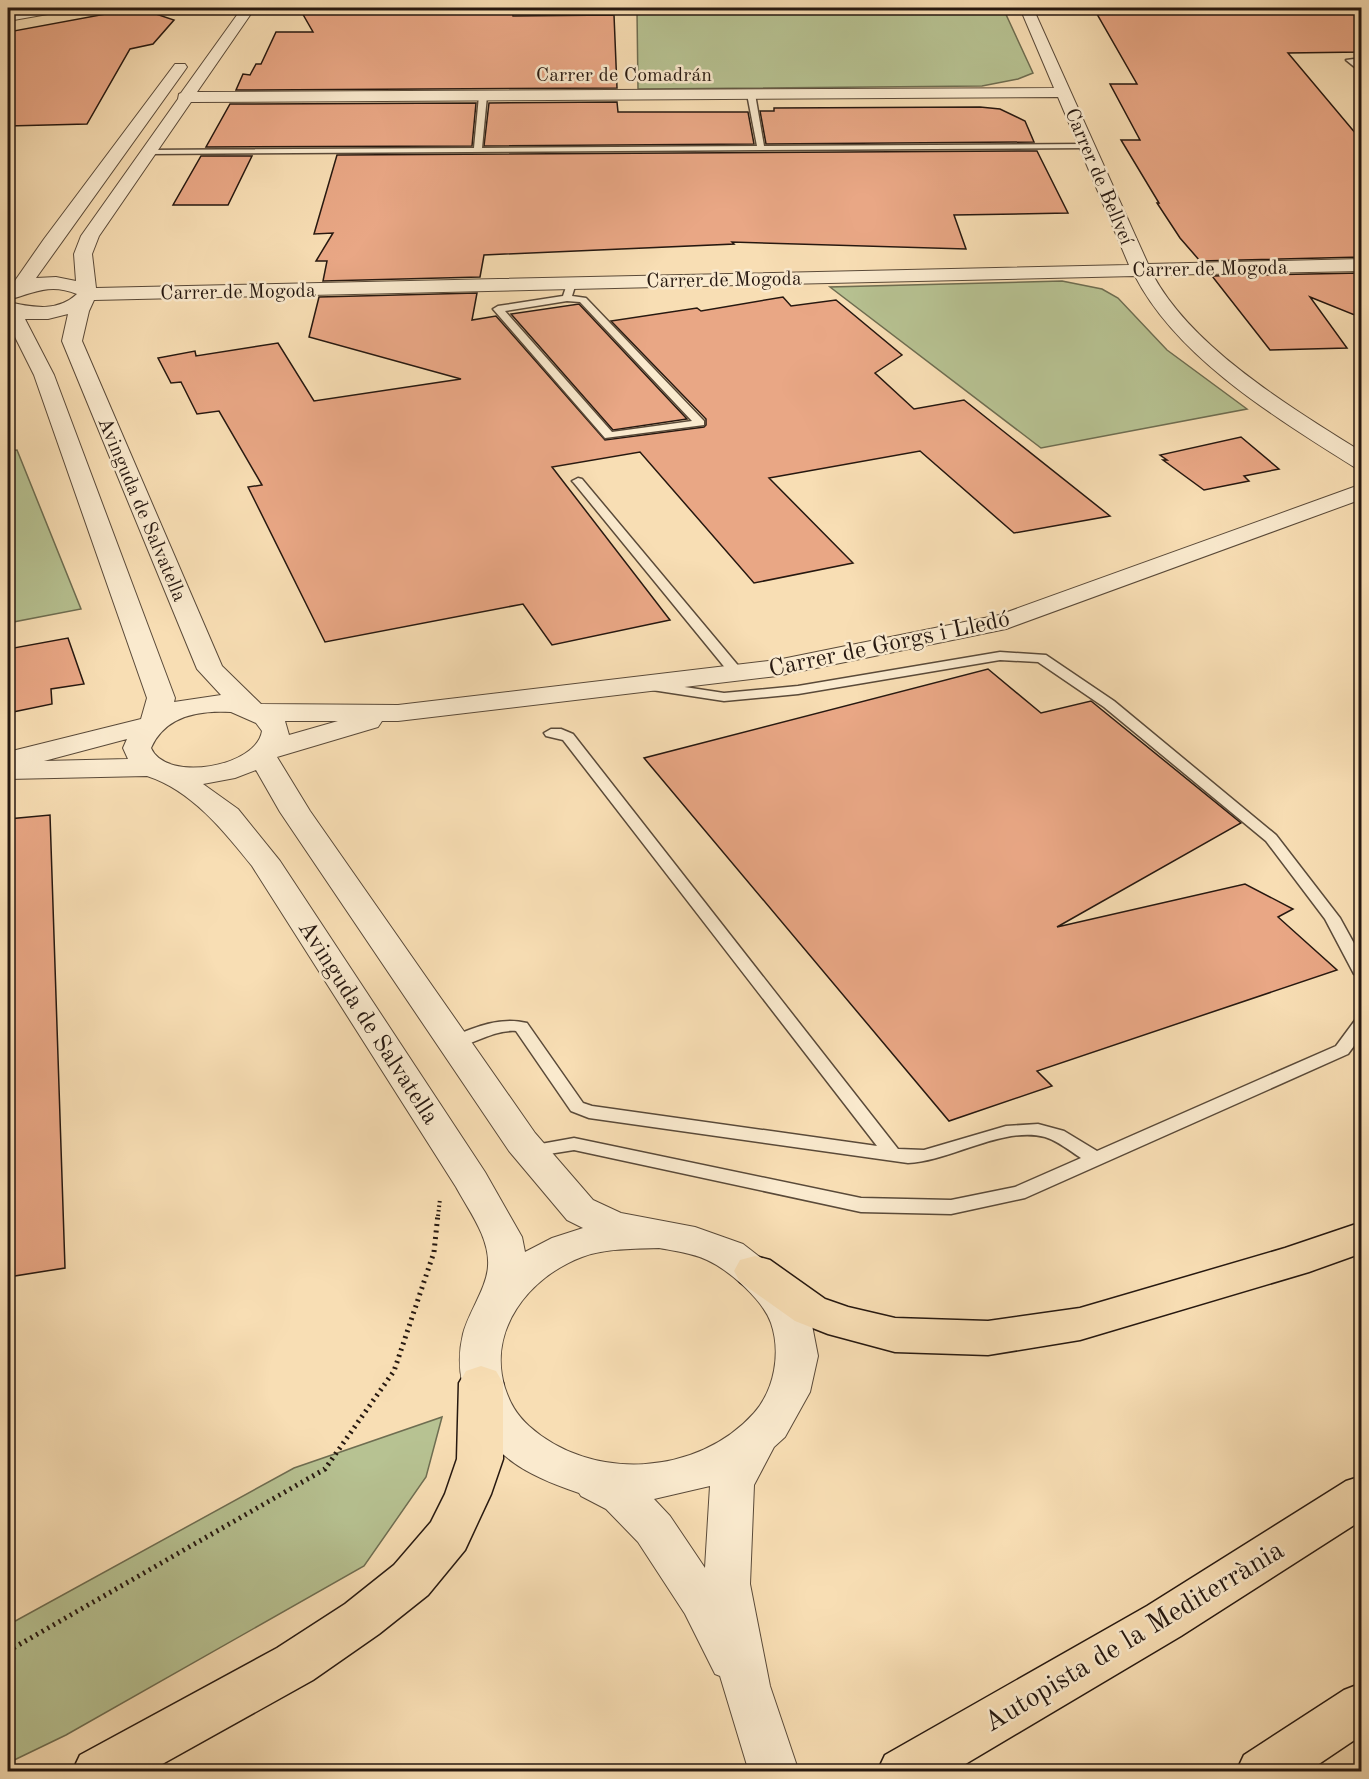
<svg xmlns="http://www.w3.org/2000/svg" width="1369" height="1779" font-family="'Old Standard TT',serif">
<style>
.green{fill:#b7c292;stroke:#6e6d51;stroke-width:1.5}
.building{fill:#e9a785;stroke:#261810;stroke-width:1.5}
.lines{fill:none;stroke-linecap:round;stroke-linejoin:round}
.service-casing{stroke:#5a4a39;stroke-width:3}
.minor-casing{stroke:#5a4a39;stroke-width:2}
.motorway-casing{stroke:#261810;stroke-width:3}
.path-far1{stroke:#261810;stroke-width:4;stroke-dasharray:1.5 3;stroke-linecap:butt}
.path{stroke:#261810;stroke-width:5;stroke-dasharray:2 4.5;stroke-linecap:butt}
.service{fill:#faeace;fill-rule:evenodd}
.minor{fill:#faeace;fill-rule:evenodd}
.motorway{fill:#f8deb4;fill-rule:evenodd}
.labels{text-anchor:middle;stroke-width:5;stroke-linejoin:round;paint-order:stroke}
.far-street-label{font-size:20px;fill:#261810;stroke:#faeace}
.street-label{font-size:24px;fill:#261810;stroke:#faeace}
.near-street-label{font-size:28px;fill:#261810;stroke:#faeace}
</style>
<rect width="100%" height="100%" fill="#f8deb4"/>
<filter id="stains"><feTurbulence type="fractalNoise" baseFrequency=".00333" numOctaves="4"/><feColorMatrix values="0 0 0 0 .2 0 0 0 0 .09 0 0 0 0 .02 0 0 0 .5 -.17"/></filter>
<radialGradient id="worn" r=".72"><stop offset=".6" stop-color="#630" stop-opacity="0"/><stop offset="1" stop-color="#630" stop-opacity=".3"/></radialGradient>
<g class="green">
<polygon points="699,8 1003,8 1033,73 1018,79 982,86 638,89 637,11"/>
<polygon points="1062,281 1102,289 1118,298 1167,350 1247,409 1041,448 830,287"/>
<polygon points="17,450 81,609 8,623 8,451"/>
<polygon points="442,1417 426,1477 364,1566 66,1735 8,1763 8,1625 294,1468"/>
</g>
<g class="building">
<polygon points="138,8 174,20 153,44 130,49 87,124 8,126 8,32"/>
<polygon points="357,8 512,8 513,16 614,15 617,88 236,90 243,74 250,75 256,64 261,64 276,32 313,32 301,11"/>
<polygon points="1256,8 1362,8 1362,52 1288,53 1362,141 1362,257 1200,261 1180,238 1157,203 1159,203 1121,140 1140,140 1110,84 1137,84 1097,14 1127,10 1259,11"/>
<polygon points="617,102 618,112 748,112 754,144 484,146 489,103"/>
<polygon points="476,103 472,146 206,147 230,104"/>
<polygon points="980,107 1000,109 1025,121 1034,142 766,144 760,111 774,111 774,108"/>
<polygon points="1037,151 1068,213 954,215 966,249 732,242 734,244 484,255 480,277 323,281 327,261 316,261 333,233 314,234 337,155"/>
<polygon points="201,156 252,156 228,205 173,205"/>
<polygon points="1362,273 1362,318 1310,297 1347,348 1270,350 1212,276"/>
<polygon points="477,293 472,320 496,316 605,440 704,427 706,425 706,419 611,321 697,308 701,311 783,297 791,306 836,300 902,355 875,373 914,409 964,400 1110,516 1014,533 920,451 769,478 853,563 754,583 640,452 552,467 670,620 552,645 523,604 325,642 248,487 262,485 219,411 197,414 181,382 171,383 158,358 195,351 196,356 278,343 314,401 461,379 309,337 319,297"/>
<polygon points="579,304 687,419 613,430 511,314"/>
<polygon points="1241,437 1279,469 1244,476 1249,481 1204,490 1163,460 1167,460 1160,455"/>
<polygon points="68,638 84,684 51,689 52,704 8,713 8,649"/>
<polygon points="988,669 1041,713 1091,701 1241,823 1057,927 1245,884 1293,909 1278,917 1337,970 1037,1071 1052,1086 949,1121 644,758"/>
<polygon points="50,815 65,1268 8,1277 8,819"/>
</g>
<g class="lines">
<defs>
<g id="service">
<polygon points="1362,58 1362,62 1356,62 1362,67 1362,73 1346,60"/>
<polygon points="751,92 755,94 764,146 1087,144 1091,146 1087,148 147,154 143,152 147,150 474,148 479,96 483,94 487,96 482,148 757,146 747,94"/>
<path d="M568,281L576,283L572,296L586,298L704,421V425L605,438L493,309L498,306L563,296ZM567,301L580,302L692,421L612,432L505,311Z"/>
<polygon points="578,478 582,479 741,669 742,672 741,675 731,675 574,483 572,481"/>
<polygon points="1000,652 1046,655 1114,701 1276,835 1340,918 1362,958 1362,979 1354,974 1325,919 1266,841 1104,707 1038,662 1000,660 798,694 724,701 652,690 645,686 652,682 724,693 798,686"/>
<path d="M551,729H561L573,734L898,1149L924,1150L1006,1126L1038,1124L1064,1131L1097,1151L1336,1046L1356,1019L1362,1018V1035L1348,1054L1025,1198L951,1214L861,1212L574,1150L530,1157L524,1155L521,1151L524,1147L574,1138L861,1198L951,1200L1015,1187L1081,1158C1070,1151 1058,1141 1045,1137C1002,1126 951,1161 908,1163L589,1118L571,1111L516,1031C491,1029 464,1051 447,1047L445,1043L447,1039C473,1028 499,1016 527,1023L583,1103L592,1106L877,1146L563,740L546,736L544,733Z"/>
</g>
<g id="minor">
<polygon points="39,8 66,8 59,12 8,21 8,13"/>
<path d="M242,8H255L197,92L1054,88L1020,8H1033L1148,264L1362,259V271L1153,275C1193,349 1292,408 1362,452V469L1354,467C1277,418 1178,359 1135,276L94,300L89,311L82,341L222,666L261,704L398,705L777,660L999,615L1362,484V499L1006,629L777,676L398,721H382L378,727L277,757L310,811L535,1133L593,1200L621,1213L695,1227L743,1244L783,1275L811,1320L818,1356L810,1392L785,1437L774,1447L754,1485L750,1584L770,1686L799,1772H749L720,1676L715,1674L685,1614L638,1542L606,1509L581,1496L579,1493C526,1475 492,1458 470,1405C459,1381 457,1359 463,1334C468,1313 487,1288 488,1266C490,1238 469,1211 456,1187L252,866C224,831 191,790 147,776L8,779V752L141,719L147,698L34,375L8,323V302C32,307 56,313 77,294C49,283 34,293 8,300V287L12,285L44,239L175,64H185L187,67L185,70L36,278L56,277L76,281L74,254L81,236L178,99L179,94L181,93ZM1058,97L1129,265L96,288L92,254L99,236L191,102ZM68,314L62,341L197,669L221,695L174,702L175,698L54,375L25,319H48ZM231,712L256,723L262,731C257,767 166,783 151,748C165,716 198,710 231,712ZM285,721H338L289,735ZM127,739L123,748L128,759L44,761ZM256,770L280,812L509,1151L567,1220L583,1228L552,1238L525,1252L522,1237L485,1172L280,861L238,809L203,784L235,778ZM659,1248C675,1251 692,1253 707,1260C729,1270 763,1300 771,1323C781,1352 775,1389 754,1413C698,1476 591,1482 529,1426C516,1414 510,1403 505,1388C487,1330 529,1277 582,1257C606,1248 634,1249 659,1248ZM710,1486L705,1568L670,1516L654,1499Z"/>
</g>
<g id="motorway">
<polygon points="1362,1222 1362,1253 1309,1272 1080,1340 988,1355 895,1352 828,1334 795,1321 740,1282 734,1271 740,1260 755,1256 770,1260 825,1299 848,1307 895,1318 988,1321 1080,1308 1285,1248"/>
<polygon points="481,1366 496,1371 503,1383 503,1459 491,1494 465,1550 428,1595 379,1634 313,1680 148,1772 72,1772 80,1755 277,1648 345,1604 394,1565 431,1522 445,1494 457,1459 459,1383 466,1371"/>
<polygon points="1362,1476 1362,1520 1181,1636 952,1772 877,1772 885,1755 1147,1606 1346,1481"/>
<polygon points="1362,1683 1362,1735 1307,1772 1236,1772 1244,1755 1344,1690"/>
</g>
</defs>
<use href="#service" class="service-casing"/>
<use href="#minor" class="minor-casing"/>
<use href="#motorway" class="motorway-casing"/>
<polyline class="path-far1" points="438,1216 440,1199"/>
<polyline class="path" points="8,1651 325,1469 394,1371 434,1252 438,1214"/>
<use href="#service" class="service"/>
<use href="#minor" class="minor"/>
<use href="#motorway" class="motorway"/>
</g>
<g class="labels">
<g class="far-street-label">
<text x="624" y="81">Carrer de Comadrán</text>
<text transform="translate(1100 176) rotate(67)" y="7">Carrer de Bellveí</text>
<text transform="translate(1210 268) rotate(-1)" y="7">Carrer de Mogoda</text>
<text transform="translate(724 279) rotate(-1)" y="7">Carrer de Mogoda</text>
<text transform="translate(238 291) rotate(-1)" y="7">Carrer de Mogoda</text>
<text transform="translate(143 509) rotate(67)" y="7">Avinguda de Salvatella</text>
</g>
<g class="street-label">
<text transform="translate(889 643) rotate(-12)" y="8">Carrer de Gorgs i Lledó</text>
<text transform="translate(369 1022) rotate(57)" y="8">Avinguda de Salvatella</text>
</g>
<g class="near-street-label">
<text transform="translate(1133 1635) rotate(-31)" y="10">Autopista de la Mediterrània</text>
</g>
</g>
<rect width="1369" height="1779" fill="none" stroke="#f8deb4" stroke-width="30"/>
<rect x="9" y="9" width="1351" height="1761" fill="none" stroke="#261810" stroke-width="3"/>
<rect x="15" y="15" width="1339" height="1749" fill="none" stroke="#261810" stroke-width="1.5"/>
<rect width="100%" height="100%" filter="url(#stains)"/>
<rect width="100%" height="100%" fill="url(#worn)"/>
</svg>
